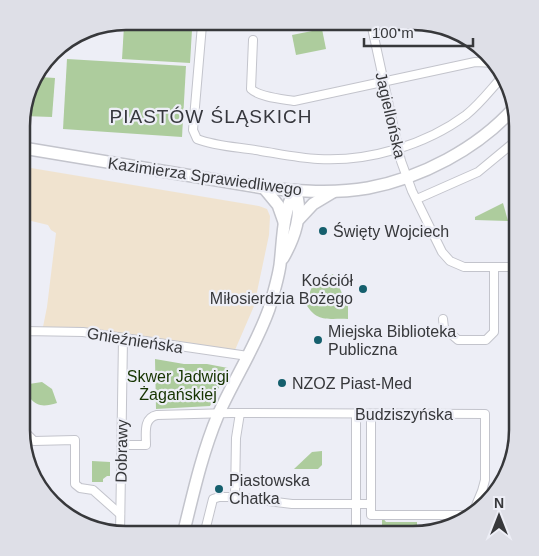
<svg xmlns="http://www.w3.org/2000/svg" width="539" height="556" font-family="Helvetica,sans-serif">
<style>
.commercial{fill:#f0e3cf}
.green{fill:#adcc9d}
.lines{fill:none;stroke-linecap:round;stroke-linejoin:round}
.street-casing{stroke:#c3c4cc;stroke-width:10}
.secondary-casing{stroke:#c3c4cc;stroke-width:14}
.street{stroke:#fff;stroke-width:8}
.secondary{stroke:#fff;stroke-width:11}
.poi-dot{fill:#155f6d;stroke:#edeef6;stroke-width:2}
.labels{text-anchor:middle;stroke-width:4.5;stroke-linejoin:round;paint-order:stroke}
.street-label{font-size:16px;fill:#37383b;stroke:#edeef6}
.poi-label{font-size:16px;fill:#37383b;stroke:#edeef6;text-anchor:start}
.park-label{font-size:16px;fill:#163400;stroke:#edeef6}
.quarter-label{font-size:19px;letter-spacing:1px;fill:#36373d;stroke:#edeef6}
.rim{fill:none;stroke:#37383b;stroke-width:2.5}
</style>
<rect width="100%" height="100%" fill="#edeef6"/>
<polygon class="commercial" points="31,168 259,206 267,209 270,216 269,235 254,306 235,350 201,347 80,327 43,327 47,307 56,233 51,230 48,225 23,219"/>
<g class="green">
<polygon points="124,26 192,30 190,63 122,59"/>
<polygon points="322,29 326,49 296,55 292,35"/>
<polygon points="67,59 186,66 182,137 63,129"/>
<polygon points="40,77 55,78 52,117 23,116 23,106"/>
<polygon points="503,203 508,221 475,220 475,217"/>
<path d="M333,274L348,306V319C328,318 317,323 306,304L314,280L310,278L324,279Z"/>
<polygon points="155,359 184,364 207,364 228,368 210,406 156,409"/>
<path d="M42,382L52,389L57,403C46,406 38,408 30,398L29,384Z"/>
<polygon points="322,451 322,465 318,469 294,469 312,452"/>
<polygon points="92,461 110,462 110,476 107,476 103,479 103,482 92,482"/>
<polygon points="382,517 386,522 417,522 417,530 382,530"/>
</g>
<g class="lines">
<defs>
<g id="street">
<polyline points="371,23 401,161 412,191 442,252 450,261 464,267 518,267"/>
<path d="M202,25L193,130L197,139C217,147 241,147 261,151C280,154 299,158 318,159C368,162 426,145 466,115C480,104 491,89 503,76"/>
<path d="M253,40L251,89C259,97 282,99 294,101L475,62L495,63"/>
<polyline points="417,199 478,172 518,139"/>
<polyline points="443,319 444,328 458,340 486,340 494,332 494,267"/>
<polyline points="22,333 24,331 83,332 248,356"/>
<polyline points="356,414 356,535"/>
<polyline points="22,429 34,441 75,440 75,484 80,488 93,490 120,514"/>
<path d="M130,445H146C146,433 143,418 157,415L231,413L485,414V480L482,491L472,515H371V414"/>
<polyline points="235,497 292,504 370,504"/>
<polyline points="120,535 123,338"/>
<polyline points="204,535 213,499 219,497 235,497 236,438 240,413"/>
</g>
<g id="secondary">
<path d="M23,148L264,188C298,191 333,194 368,188C421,178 477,149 514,108"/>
<polyline points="264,188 278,205 284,222"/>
<polyline points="299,219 313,204 333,192"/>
<path d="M283,258C294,239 304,212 295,191"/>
<path d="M183,535C193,494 202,453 218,415C234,379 256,346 269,309C273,295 278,279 280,265C283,241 282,212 295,191"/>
</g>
</defs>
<use href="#street" class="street-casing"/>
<use href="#secondary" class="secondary-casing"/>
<use href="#street" class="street"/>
<use href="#secondary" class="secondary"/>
</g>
<g class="poi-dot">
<circle cx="323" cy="231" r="5"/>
<circle cx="363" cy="289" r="5"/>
<circle cx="318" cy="340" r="5"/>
<circle cx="282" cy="383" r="5"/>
<circle cx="219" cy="489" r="5"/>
</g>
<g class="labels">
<g class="street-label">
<text transform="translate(391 115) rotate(77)" y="6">Jagiellońska</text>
<text transform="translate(205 176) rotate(8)" y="6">Kazimierza Sprawiedliwego</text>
<text transform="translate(135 340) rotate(9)" y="6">Gnieźnieńska</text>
<text x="404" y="420">Budziszyńska</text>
<text transform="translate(121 451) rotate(-89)" y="6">Dobrawy</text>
</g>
<g class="poi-label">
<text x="333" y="237">Święty Wojciech</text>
<text x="353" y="286" text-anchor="end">Kościół<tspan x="353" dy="18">Miłosierdzia Bożego</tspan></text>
<text x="328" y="337">Miejska Biblioteka<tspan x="328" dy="18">Publiczna</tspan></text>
<text x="292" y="389">NZOZ Piast-Med</text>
<text x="229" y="486">Piastowska<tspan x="229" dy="18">Chatka</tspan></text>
</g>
<g class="park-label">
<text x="178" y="382">Skwer Jadwigi<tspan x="178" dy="18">Żagańskiej</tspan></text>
</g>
<g class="quarter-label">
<text x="211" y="123">PIASTÓW ŚLĄSKICH</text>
</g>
</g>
<path d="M0 0H539V556H0ZM126 30H413A96 96 0 0 1 509 126V430A96 96 0 0 1 413 526H126A96 96 0 0 1 30 430V126A96 96 0 0 1 126 30Z" fill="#dedfe7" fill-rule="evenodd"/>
<path class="rim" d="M126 30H413A96 96 0 0 1 509 126V430A96 96 0 0 1 413 526H126A96 96 0 0 1 30 430V126A96 96 0 0 1 126 30Z"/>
<g transform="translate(499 516)" stroke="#edeef6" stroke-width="4" paint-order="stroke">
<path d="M0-4L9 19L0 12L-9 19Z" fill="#37383b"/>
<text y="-8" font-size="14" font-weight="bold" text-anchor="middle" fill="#37383b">N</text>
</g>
<path d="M364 38v8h109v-8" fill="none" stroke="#37383b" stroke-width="2.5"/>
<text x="372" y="38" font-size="15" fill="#37383b" stroke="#edeef6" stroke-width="4" paint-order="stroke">100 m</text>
</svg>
